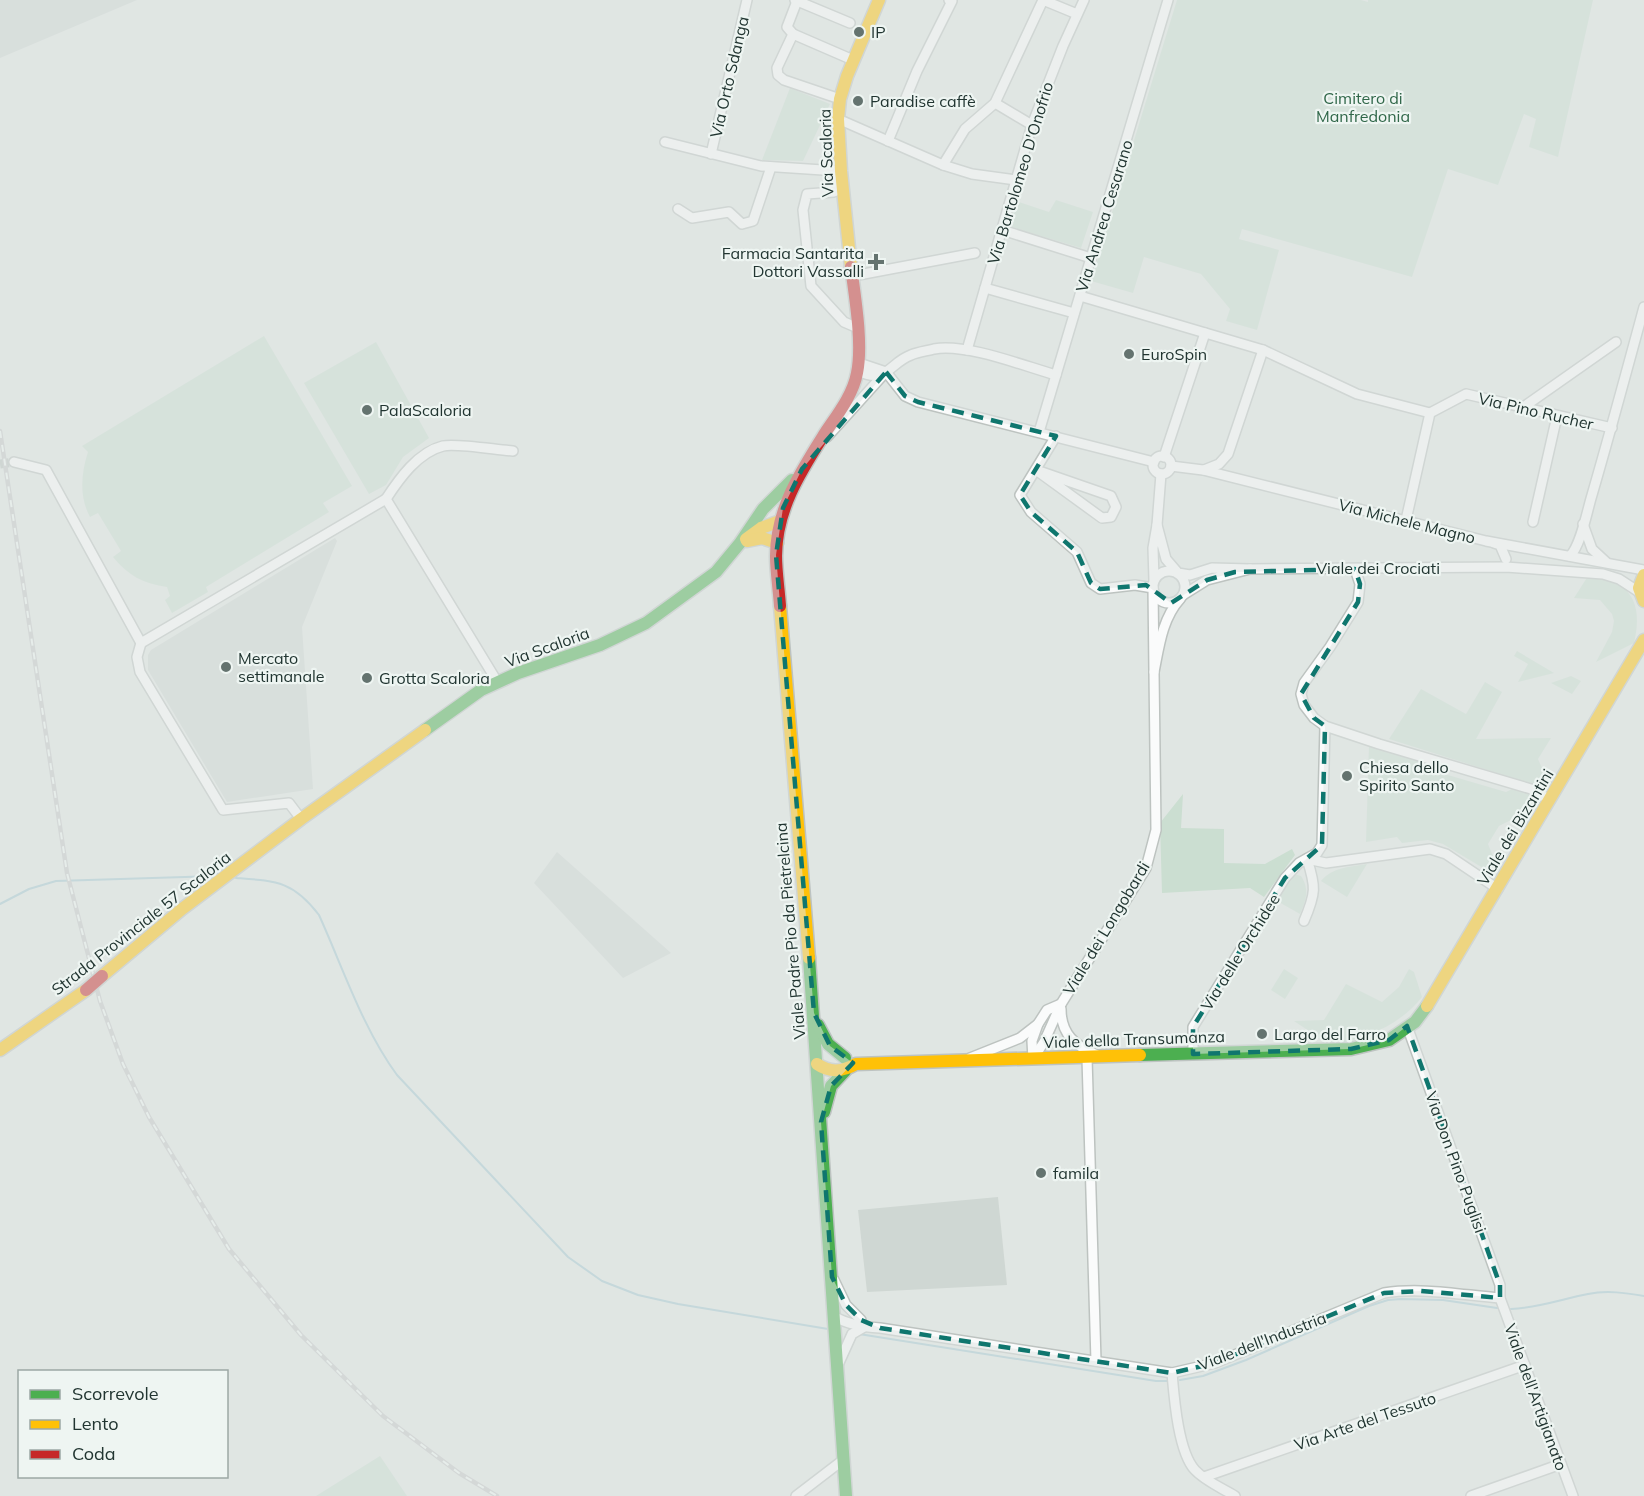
<svg xmlns="http://www.w3.org/2000/svg" width="1644" height="1496" font-family="Mulish,sans-serif">
<style>
.built{fill:#cfd7d3}
.green{fill:#cbded1}
.lines{fill:none;stroke-linecap:round;stroke-linejoin:round}
.stream{stroke:#a4c7d0;stroke-width:2}
.street-tunnel{stroke:#bac3bf;stroke-width:9;stroke-dasharray:9 4.5;stroke-linecap:butt}
.street-casing{stroke:#bdc3c0;stroke-width:12}
.fast-casing{stroke:#bdc3c1;stroke-width:15}
.slow-casing{stroke:#bdc3c1;stroke-width:15}
.jam-casing{stroke:#bdc3c1;stroke-width:15}
.street{stroke:#fafbfb;stroke-width:9}
.fast{stroke:#4caf50;stroke-width:12}
.slow{stroke:#ffc107;stroke-width:12}
.jam{stroke:#c62828;stroke-width:12}
.rail-casing{stroke:#c5c8c8;stroke-width:4.5}
.rail{stroke:#eef5f2;stroke-width:2;stroke-dasharray:7;stroke-linecap:butt}
.jam-bridge-casing{stroke:#bdc3c1;stroke-width:15;stroke-linecap:butt}
.jam-bridge{stroke:#c62828;stroke-width:12}
.marked{fill:none;stroke:#0f766e;stroke-width:4.5;stroke-dasharray:12 8;stroke-linejoin:round}
.poi-dot{fill:#64736f;stroke:#eef5f2;stroke-width:2}
.labels{text-anchor:middle;stroke-width:4.5;stroke-linejoin:round;paint-order:stroke}
.poi-label{font-size:16px;fill:#213531;stroke:#eef5f2;text-anchor:start}
.street-label{font-size:16px;fill:#213531;stroke:#eef5f2}
.park-label{font-size:16px;fill:#306749;stroke:#eef5f2}
</style>
<rect width="100%" height="100%" fill="#e0e6e3"/>
<g class="built">
<polygon points="0,0 137,0 0,58"/>
<polygon points="335,538 337,541 302,627 313,789 227,802 148,670 148,655 151,650"/>
<polygon points="557,852 671,953 623,978 534,883"/>
<polygon points="998,1197 1007,1285 867,1292 858,1210"/>
</g>
<g class="green">
<polygon points="1177,0 1361,0 1368,2 1368,0 1593,0 1558,157 1529,147 1536,119 1524,114 1498,185 1448,169 1412,277 1242,229 1239,239 1279,250 1257,330 1226,321 1230,309 1201,274 1144,257 1133,293 1091,281"/>
<polygon points="790,88 830,104 803,161 762,160"/>
<polygon points="1056,200 1093,212 1081,248 1008,226 1016,201 1049,212"/>
<path d="M264,336L352,486L323,503L329,512L206,587L208,592L172,613L165,600L170,596L167,587C144,584 127,575 113,557L121,551L98,513L90,517C79,497 81,473 88,452L82,446Z"/>
<polygon points="376,342 429,438 403,457 386,485 369,494 304,383"/>
<path d="M1588,576C1630,579 1644,603 1634,643L1596,662L1612,632L1614,621L1612,614L1600,600L1574,598Z"/>
<polygon points="1517,651 1554,673 1518,682 1528,664 1514,656"/>
<polygon points="1571,676 1581,681 1572,694 1551,683"/>
<polygon points="1485,682 1502,692 1476,739 1551,738 1538,759 1549,784 1545,791 1535,785 1389,739 1421,689 1466,714"/>
<polygon points="1369,745 1440,766 1441,773 1506,792 1514,788 1533,796 1535,802 1533,809 1499,826 1488,844 1497,866 1493,874 1443,844 1428,840 1402,843 1397,837 1366,842"/>
<polygon points="1183,794 1181,828 1224,829 1224,863 1265,864 1292,849 1295,855 1264,897 1250,888 1162,893 1160,823"/>
<path d="M1367,864L1347,897L1321,881C1333,867 1349,867 1367,864Z"/>
<path d="M1294,874L1301,876C1310,890 1306,900 1300,914L1277,901Z"/>
<polygon points="1284,969 1298,978 1285,999 1271,990"/>
<path d="M1409,969L1414,972L1422,997C1399,1026 1365,1039 1330,1045L1294,1021L1324,1020L1346,984L1382,1002L1399,987Z"/>
<polygon points="380,1456 407,1496 316,1496"/>
</g>
<g class="lines">
<g class="stream">
<path d="M236,878C276,881 293,881 319,915C343,968 363,1029 397,1075L568,1257L602,1281L638,1295L678,1304L828,1329"/>
<polyline points="0,904 29,889 56,881 217,876"/>
<path d="M1511,1309C1538,1308 1562,1299 1588,1294C1607,1290 1626,1293 1644,1296"/>
<polyline points="859,1334 1156,1381 1167,1381"/>
<polyline points="1180,1380 1203,1376 1246,1360 1369,1306 1388,1300 1401,1299 1443,1300 1497,1308"/>
</g>
<polyline class="street-tunnel" points="0,464 14,462"/>
<defs>
<g id="street">
<polyline points="795,0 850,23"/>
<polyline points="797,1 787,27 793,34 777,68 778,75 784,80 840,99"/>
<polyline points="793,34 853,60"/>
<polyline points="995,103 1032,125"/>
<polyline points="838,119 943,165 972,174 1016,180"/>
<polyline points="888,141 917,71 952,1 949,0"/>
<polyline points="665,142 761,166 838,171"/>
<polyline points="711,154 747,0"/>
<polyline points="943,165 965,129 995,103 1043,0 1077,14"/>
<polyline points="834,171 834,192 807,194 803,210 811,286 844,322 858,328"/>
<polyline points="678,209 692,218 729,212 742,224 753,221 771,167"/>
<polyline points="1002,230 1091,258"/>
<polyline points="853,276 975,253"/>
<polyline points="985,288 1074,313"/>
<polyline points="1080,296 1263,350 1357,394 1430,413"/>
<polyline points="967,350 1032,125 1063,46 1084,0"/>
<polyline points="859,363 886,372"/>
<path d="M858,371C887,385 889,363 911,355C918,352 927,351 934,349C966,343 1024,366 1056,375"/>
<polyline points="886,372 905,396 918,402 1154,462"/>
<polyline points="1522,408 1616,342"/>
<polyline points="1039,432 1168,0"/>
<path d="M1056,436L1020,495L1031,512L1077,552L1091,583L1100,589L1135,585L1153,588L1154,672C1159,647 1162,619 1180,599"/>
<polyline points="827,437 884,374"/>
<circle cx="1162" cy="465" r="9"/>
<polyline points="1164,457 1205,333"/>
<polyline points="14,462 46,470 141,643 386,499 498,683"/>
<polyline points="1171,466 1203,470 1486,541 1644,570"/>
<polygon points="1036,470 1111,496 1116,507 1111,517 1102,518"/>
<polyline points="1204,470 1219,464 1228,454 1263,350"/>
<path d="M386,499C399,479 418,452 443,446C456,443 497,450 513,451"/>
<polyline points="1406,520 1430,413 1466,394 1612,428"/>
<polyline points="1533,522 1557,416"/>
<polyline points="1583,524 1592,549 1606,562"/>
<polyline points="1157,525 1161,474"/>
<polyline points="1494,543 1500,545 1506,559"/>
<path d="M1570,556C1581,545 1587,511 1592,495C1610,433 1627,370 1644,307"/>
<polyline points="1250,569 1506,567 1603,574 1619,579 1639,592"/>
<polyline points="1355,569 1360,584 1358,602 1330,647 1304,683 1301,694 1304,705 1314,718 1325,726 1379,744 1531,789 1550,800"/>
<circle cx="1169" cy="587" r="16"/>
<polyline points="1154,580 1153,548 1157,525 1166,559 1178,573 1190,575 1212,568 1250,569 1207,580 1183,595"/>
<polyline points="141,643 137,657 140,672 223,810 289,803 301,819"/>
<polyline points="1307,859 1326,863 1430,849 1446,854 1498,889"/>
<path d="M1304,921C1316,893 1316,887 1307,859"/>
<path d="M1061,1009C1061,1034 1075,1046 1097,1055"/>
<polyline points="1407,1026 1500,1285 1500,1298 1573,1496"/>
<polyline points="1193,1054 1193,1027 1285,878 1299,863 1317,853 1322,845 1325,726"/>
<polyline points="970,1058 1020,1038 1038,1024 1047,1010 1061,1004"/>
<polyline points="1087,1058 1096,1361"/>
<polyline points="1033,1059 1044,1042 1061,1004 1146,868 1156,830 1154,672"/>
<polyline points="1033,1059 1032,1041 1038,1024"/>
<polyline points="834,1280 846,1305 861,1320"/>
<path d="M835,1317C849,1325 864,1327 880,1328L1172,1373L1215,1363L1384,1293C1422,1287 1462,1295 1500,1298"/>
<polyline points="838,1365 852,1334 864,1327"/>
<path d="M1172,1373C1174,1396 1178,1452 1195,1470C1205,1481 1222,1488 1235,1496"/>
<polyline points="1204,1477 1525,1365"/>
<polyline points="796,1496 843,1460"/>
<polyline points="1471,1496 1561,1464"/>
</g>
<g id="fast">
<polyline points="425,730 481,690 518,673 600,645 646,623 716,572 740,543 763,509 792,480"/>
<polyline points="809,958 846,1496"/>
<polyline points="818,1025 828,1044 845,1058"/>
<polyline points="1140,1055 1351,1049 1389,1040 1415,1022 1427,1006"/>
<polyline points="824,1112 831,1086 845,1071"/>
</g>
<g id="slow">
<polyline points="851,267 841,171 838,119 840,99 847,76 879,0"/>
<polyline points="746,539 761,528 780,521"/>
<polyline points="747,541 762,538 777,543"/>
<polyline points="1644,575 1639,588 1644,601"/>
<polyline points="780,606 809,958"/>
<polyline points="102,976 182,909 301,819 425,730"/>
<polyline points="1427,1006 1644,640"/>
<polyline points="0,1050 86,990"/>
<path d="M817,1064C830,1073 842,1072 856,1064L1140,1055"/>
</g>
<path id="jam" d="M780,606C779,590 776,572 776,556C776,509 801,471 825,433C837,415 853,395 857,373C863,344 855,297 851,267"/>
</defs>
<use href="#street" class="street-casing"/>
<use href="#fast" class="fast-casing"/>
<use href="#slow" class="slow-casing"/>
<use href="#jam" class="jam-casing"/>
<use href="#street" class="street"/>
<use href="#fast" class="fast"/>
<use href="#slow" class="slow"/>
<use href="#jam" class="jam"/>
<defs>
<polyline id="rail" points="0,431 67,873 100,1001 123,1064 149,1117 229,1249 301,1335 383,1416 459,1473 497,1496"/>
</defs>
<use href="#rail" class="rail-casing"/>
<use href="#rail" class="rail"/>
<defs>
<polyline id="jam-bridge" points="86,990 102,976"/>
</defs>
<use href="#jam-bridge" class="jam-bridge-casing"/>
<use href="#jam-bridge" class="jam-bridge"/>
</g>
<path d="M0 0H1644V1496H0ZM886,372L905,396L918,402L1056,436L1020,495L1031,512L1077,552L1091,583L1100,589L1146,585L1171,603L1207,580L1235,572L1355,569L1360,584L1358,602L1301,694L1314,718L1325,726L1322,845L1285,878L1193,1027V1054L1351,1049L1389,1040L1407,1026L1500,1285V1298L1421,1291L1384,1293L1215,1363L1172,1373L880,1328L861,1320L846,1305L832,1277L821,1122L831,1086L853,1063L830,1046L814,1013L776,555L783,508L802,469Z" fill="#e0e6e3" fill-opacity=".55" fill-rule="evenodd"/>
<path class="marked" d="M886,372L905,396L918,402L1056,436L1020,495L1031,512L1077,552L1091,583L1100,589L1146,585L1171,603L1207,580L1235,572L1355,569L1360,584L1358,602L1301,694L1314,718L1325,726L1322,845L1285,878L1193,1027V1054L1351,1049L1389,1040L1407,1026L1500,1285V1298L1421,1291L1384,1293L1215,1363L1172,1373L880,1328L861,1320L846,1305L832,1277L821,1122L831,1086L853,1063L830,1046L814,1013L776,555L783,508L802,469Z"/>
<g class="poi-dot">
<circle cx="859" cy="32" r="6"/>
<circle cx="858" cy="101" r="6"/>
<path d="M873 253h6v6h6v6h-6v6h-6v-6h-6v-6h6z"/>
<circle cx="1129" cy="354" r="6"/>
<circle cx="367" cy="410" r="6"/>
<circle cx="226" cy="667" r="6"/>
<circle cx="367" cy="678" r="6"/>
<circle cx="1347" cy="776" r="6"/>
<circle cx="1262" cy="1034" r="6"/>
<circle cx="1041" cy="1173" r="6"/>
</g>
<g class="labels">
<g class="poi-label">
<text x="871" y="38">IP</text>
<text x="870" y="107">Paradise caffè</text>
<text x="864" y="259" text-anchor="end">Farmacia Santarita<tspan x="864" dy="18">Dottori Vassalli</tspan></text>
<text x="1141" y="360">EuroSpin</text>
<text x="379" y="416">PalaScaloria</text>
<text x="238" y="664">Mercato<tspan x="238" dy="18">settimanale</tspan></text>
<text x="379" y="684">Grotta Scaloria</text>
<text x="1359" y="773">Chiesa dello<tspan x="1359" dy="18">Spirito Santo</tspan></text>
<text x="1274" y="1040">Largo del Farro</text>
<text x="1053" y="1179">famila</text>
</g>
<g class="street-label">
<text transform="translate(729 77) rotate(-77)" y="6">Via Orto Sdanga</text>
<text transform="translate(826 153) rotate(-92)" y="6">Via Scaloria</text>
<text transform="translate(1020 173) rotate(-73)" y="6">Via Bartolomeo D'Onofrio</text>
<text transform="translate(1104 216) rotate(-73)" y="6">Via Andrea Cesarano</text>
<text transform="translate(1536 411) rotate(13)" y="6">Via Pino Rucher</text>
<text transform="translate(1407 521) rotate(14)" y="6">Via Michele Magno</text>
<text x="1378" y="574">Viale dei Crociati</text>
<text transform="translate(547 647) rotate(-20)" y="6">Via Scaloria</text>
<text transform="translate(1515 827) rotate(-59)" y="6">Viale dei Bizantini</text>
<text transform="translate(141 923) rotate(-38)" y="6">Strada Provinciale 57 Scaloria</text>
<text transform="translate(1106 928) rotate(-59)" y="6">Viale dei Longobardi</text>
<text transform="translate(790 931) rotate(-95)" y="6">Viale Padre Pio da Pietrelcina</text>
<text transform="translate(1240 952) rotate(-58)" y="6">Via delle Orchidee</text>
<text transform="translate(1134 1039) rotate(-2)" y="6">Viale della Transumanza</text>
<text transform="translate(1456 1162) rotate(70)" y="6">Via Don Pino Puglisi</text>
<text transform="translate(1262 1341) rotate(-21)" y="6">Viale dell'Industria</text>
<text transform="translate(1536 1397) rotate(70)" y="6">Viale dell'Artigianato</text>
<text transform="translate(1365 1421) rotate(-19)" y="6">Via Arte del Tessuto</text>
</g>
<g class="park-label">
<text x="1363" y="104">Cimitero di<tspan x="1363" dy="18">Manfredonia</tspan></text>
</g>
</g>
<rect x="18" y="1370" width="210" height="108" fill="#eef5f2" stroke="#9ca8a5" stroke-width="1.5"/>
<rect x="30" y="1390" width="30" height="9" fill="#4caf50" stroke="#9ca8a5" stroke-width="1.5"/>
<text x="72" y="1400" font-size="18" fill="#213531">Scorrevole</text>
<rect x="30" y="1420" width="30" height="9" fill="#ffc107" stroke="#9ca8a5" stroke-width="1.5"/>
<text x="72" y="1430" font-size="18" fill="#213531">Lento</text>
<rect x="30" y="1450" width="30" height="9" fill="#c62828" stroke="#9ca8a5" stroke-width="1.5"/>
<text x="72" y="1460" font-size="18" fill="#213531">Coda</text>
</svg>
